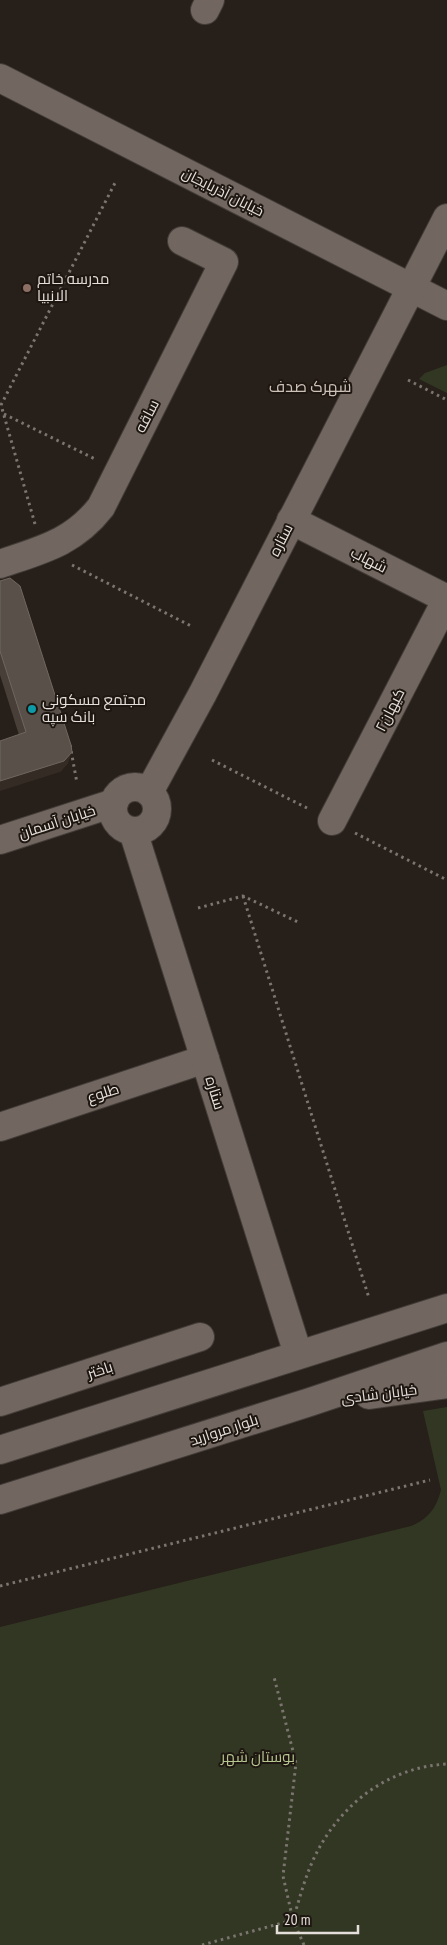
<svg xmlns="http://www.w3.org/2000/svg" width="447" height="1945" font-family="'PT Sans Narrow',Cairo,sans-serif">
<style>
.green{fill:#323723}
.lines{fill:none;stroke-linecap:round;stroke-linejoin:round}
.minor-casing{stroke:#433c38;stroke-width:30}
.tertiary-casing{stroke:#433c38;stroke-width:30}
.path{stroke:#7b746f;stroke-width:3;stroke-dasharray:2.5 4;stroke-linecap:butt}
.minor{stroke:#716760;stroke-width:28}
.tertiary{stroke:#716760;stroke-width:28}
.wall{fill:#483f38}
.shaded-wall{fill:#342b24}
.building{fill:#59504a;stroke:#6f6760}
.education-dot{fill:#8d6e63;stroke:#1e1610;stroke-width:2}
.culture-dot{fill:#0f9aa8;stroke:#1e1610;stroke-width:2}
.labels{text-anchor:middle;stroke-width:4;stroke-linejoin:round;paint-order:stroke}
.street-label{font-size:15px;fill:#e5dfdb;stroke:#1e1610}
.poi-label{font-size:15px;fill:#e5dfdb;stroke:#1e1610;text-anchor:start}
.park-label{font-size:15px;fill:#b7c791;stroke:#1e1610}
.neighbourhood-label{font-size:16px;fill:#cdc2ba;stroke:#1e1610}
</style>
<rect width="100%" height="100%" fill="#271f19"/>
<g class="green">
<polygon points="447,365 447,393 419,379 425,373"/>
<path d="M447,1407V1945H0V1627L411,1526C428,1519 436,1509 441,1490L423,1411Z"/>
</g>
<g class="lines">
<defs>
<g id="minor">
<polyline points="205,10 210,0"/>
<polyline points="291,520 447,599"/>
<path d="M0,564C41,550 73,543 101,507L224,262L182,241"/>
<polyline points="332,821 447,599"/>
<polyline points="0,1127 205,1059"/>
<polyline points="0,1402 200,1337"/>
</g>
<g id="tertiary">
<polyline points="0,78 447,306"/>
<circle cx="135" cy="809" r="22"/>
<polyline points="149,792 203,693 447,218"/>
<polyline points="133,831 298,1354"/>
<polyline points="0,840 114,803"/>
<polyline points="369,1395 447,1384"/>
<polyline points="0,1450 447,1308"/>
<polyline points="0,1500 310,1402 447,1356"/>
</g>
</defs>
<use href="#minor" class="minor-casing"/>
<use href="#tertiary" class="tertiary-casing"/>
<g class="path">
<polyline points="408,380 447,400"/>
<polyline points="4,414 95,459"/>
<polyline points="35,524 1,405 116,181"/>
<polyline points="72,565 193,627"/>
<polyline points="70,745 77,783"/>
<polyline points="212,760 307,808"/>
<polyline points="355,833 447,880"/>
<polyline points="243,896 369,1298"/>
<polyline points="198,908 243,896 300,923"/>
<polyline points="0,1586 430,1480"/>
<polyline points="202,1945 293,1920 283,1876 296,1763 274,1677"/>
<path d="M304,1945L293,1920C300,1897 306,1873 317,1852C343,1802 390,1767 447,1764"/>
</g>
<use href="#minor" class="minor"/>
<use href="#tertiary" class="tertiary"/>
</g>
<polygon class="wall" points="0,581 68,763 60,772 19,735 0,675"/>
<polygon class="shaded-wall" points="72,752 68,763 60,772 0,791 0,781"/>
<polygon class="building" points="10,578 20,586 71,745 72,752 64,761 0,781 0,741 26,732 0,651 0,581"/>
<circle class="education-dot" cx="27" cy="288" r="5"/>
<circle class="culture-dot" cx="32" cy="709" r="5"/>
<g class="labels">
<g class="street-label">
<text transform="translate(223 192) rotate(27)" y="5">خیابان آذربایجان</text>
<text transform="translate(147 416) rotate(-63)" y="5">ساقه</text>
<text transform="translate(281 540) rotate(-63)" y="5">ستاره</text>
<text transform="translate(369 560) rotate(27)" y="5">شهاب</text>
<text transform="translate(390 710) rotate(-63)" y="5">کیهان۲</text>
<text transform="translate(57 822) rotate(-18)" y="5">خیابان آسمان</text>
<text transform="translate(103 1093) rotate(-18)" y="5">طلوع</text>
<text transform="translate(215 1093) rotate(73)" y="5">ستاره</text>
<text transform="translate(100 1370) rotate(-18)" y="5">باختر</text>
<text transform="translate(379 1394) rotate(-7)" y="5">خیابان شادی</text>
<text transform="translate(224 1430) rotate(-18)" y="5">بلوار مروارید</text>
</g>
<g class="poi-label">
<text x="37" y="284">مدرسه خاتم<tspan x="37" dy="17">الانبیا</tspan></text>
<text x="42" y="705">مجتمع مسکونی<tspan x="42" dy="17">بانک سپه</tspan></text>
</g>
<g class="park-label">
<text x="258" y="1762">بوستان شهر</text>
</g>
<g class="neighbourhood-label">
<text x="310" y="392">شهرک صدف</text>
</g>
</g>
<path d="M277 1925v8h81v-8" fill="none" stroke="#e5dfdb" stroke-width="2.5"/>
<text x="284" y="1925" font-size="15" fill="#e5dfdb" stroke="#1e1610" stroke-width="4" paint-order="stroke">20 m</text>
</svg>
